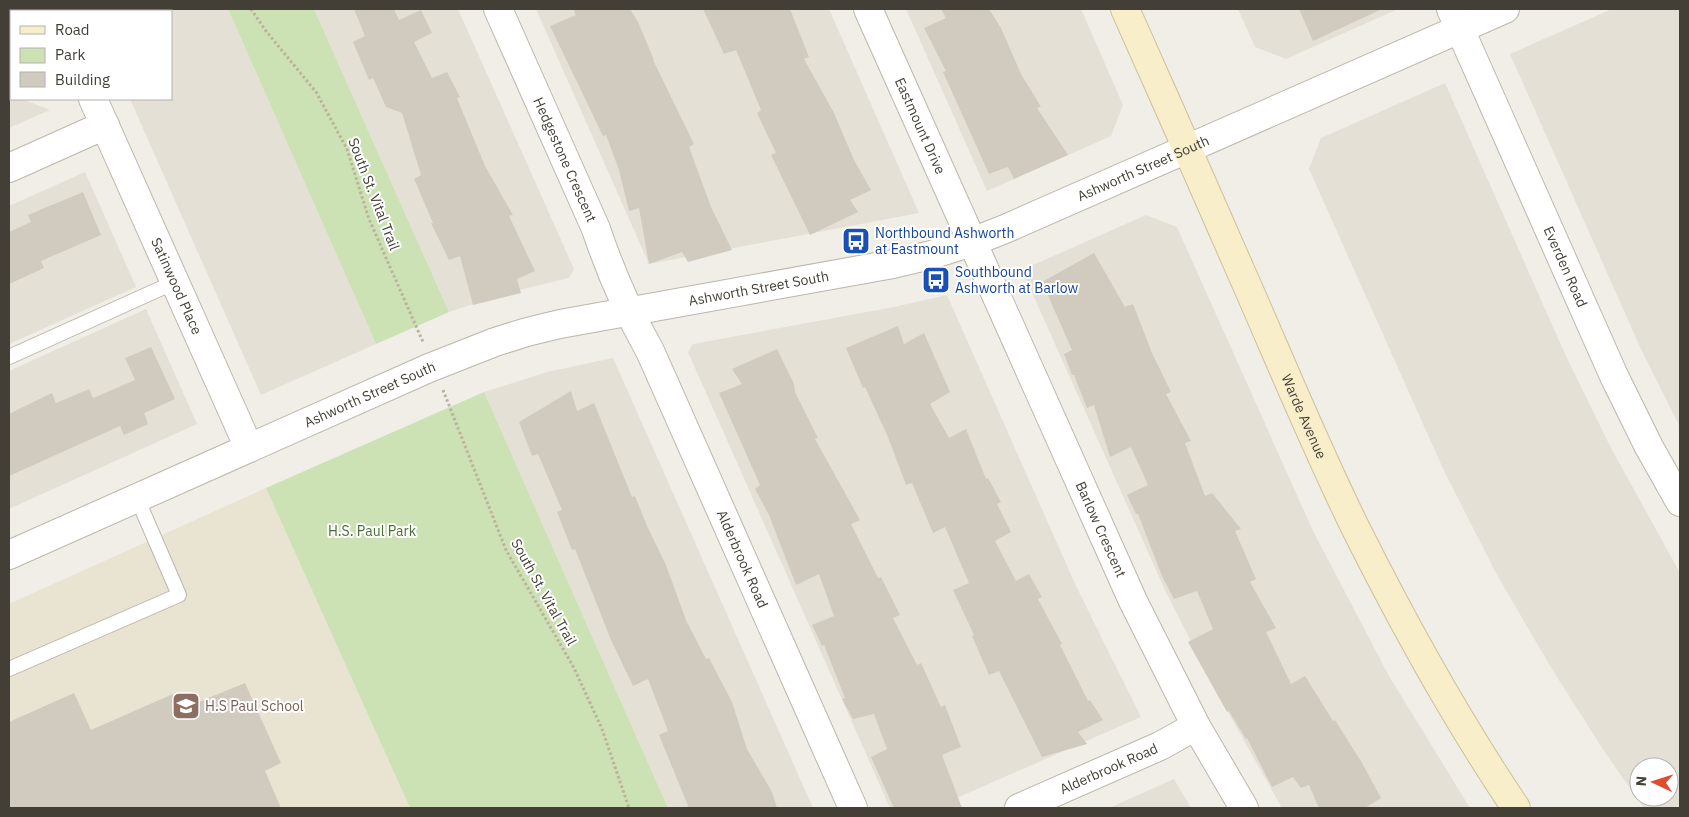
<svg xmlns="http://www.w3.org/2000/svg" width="1689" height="817" font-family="'IBM Plex Sans',sans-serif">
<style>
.residential{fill:#e5e0d6;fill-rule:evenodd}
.education{fill:#e9e3d2}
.green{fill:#cce1b4}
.building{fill:#d1cabe}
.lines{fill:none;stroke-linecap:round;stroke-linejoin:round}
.service-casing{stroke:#bcb6ab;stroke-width:16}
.minor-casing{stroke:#bcb6ab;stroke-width:30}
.secondary-casing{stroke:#ccc09b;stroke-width:30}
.path{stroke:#bcb19d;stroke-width:3;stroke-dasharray:2.5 2.5;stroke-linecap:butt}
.service{stroke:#fff;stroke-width:14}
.minor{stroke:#fff;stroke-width:28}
.secondary{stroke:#f8eeca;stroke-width:28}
.labels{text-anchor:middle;stroke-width:4;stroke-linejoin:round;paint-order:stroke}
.street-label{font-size:14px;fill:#433f37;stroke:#fff}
.transit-label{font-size:14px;fill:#164399;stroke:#fff;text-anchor:start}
.park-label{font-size:14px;fill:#476e31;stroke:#fff}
.education-label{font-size:14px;fill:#785e54;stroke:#fff;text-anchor:start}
</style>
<rect width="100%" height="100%" fill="#f1eee7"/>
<g class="residential">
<polygon points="90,9 228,9 376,344 261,395 130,99 171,99 171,11 91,11"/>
<polygon points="314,9 458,9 574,269 569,278 507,293 449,312"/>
<polygon points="536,9 829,9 919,213 649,264"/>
<polygon points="906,9 1081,9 1123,105 1111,136 987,191"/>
<polygon points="1238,9 1398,9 1286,59 1255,47"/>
<polygon points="1612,9 1680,9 1680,427 1640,347 1510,54"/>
<path d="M1445,83L1565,354L1610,446L1680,573V808H1644L1606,754L1550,666L1496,573L1445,473L1309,169L1321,138ZM1639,767H1669V797H1639Z"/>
<polygon points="9,93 11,94 11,99 22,99 50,110 9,128"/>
<polygon points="85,172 136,287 9,344 9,206"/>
<polygon points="1146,215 1177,227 1313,531 1389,676 1470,808 1282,808 1215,689 1165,590 1022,270"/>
<polygon points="947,295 1076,586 1141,717 934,808 890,808 688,352 693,344 894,307"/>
<polygon points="146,309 197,424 9,509 9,371"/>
<polygon points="613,358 813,808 668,808 484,392 547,372"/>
<polygon points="1174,779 1191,808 1109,808"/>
</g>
<polygon class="education" points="266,488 410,808 9,808 9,604"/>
<g class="green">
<polygon points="228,9 314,9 449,312 376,344"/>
<polygon points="484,392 668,808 410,808 266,488"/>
</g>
<g class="building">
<polygon points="354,9 394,9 399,20 421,10 432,33 414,42 432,78 447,72 460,97 457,98 485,166 513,215 509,216 535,271 517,279 521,293 473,305 460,256 449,260 431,223 433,223 414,179 421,175 402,113 386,107 373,78 369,80 353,42 365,36"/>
<polygon points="573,9 630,9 638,22 654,60 653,60 694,144 689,147 711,207 732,250 688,262 682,252 649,264 639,208 629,211 619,170 606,135 603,136 550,26 576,15"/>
<polygon points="703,9 790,9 809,57 804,59 834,113 854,160 871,190 850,200 858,212 810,235 771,155 776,153 757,113 761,110 736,50 724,54"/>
<polygon points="941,9 989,9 1001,28 1021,74 1041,107 1037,108 1068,155 1014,179 1008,167 989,174 943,72 946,71 924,28 946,18"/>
<polygon points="1299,9 1382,9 1313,41"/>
<polygon points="83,192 101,235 41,261 44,268 9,284 9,232 31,222 28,215"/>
<polygon points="1094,253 1125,307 1133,304 1152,353 1171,392 1166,394 1191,441 1185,443 1205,496 1212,493 1241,529 1235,531 1256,579 1250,582 1276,628 1266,632 1291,684 1305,676 1333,721 1335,720 1362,763 1381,798 1365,808 1319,808 1309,785 1301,788 1293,777 1272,787 1247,738 1246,739 1229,711 1227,712 1188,642 1213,629 1197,591 1174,599 1162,576 1138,514 1136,514 1127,495 1148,485 1131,447 1110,457 1094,405 1087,408 1074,375 1072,375 1064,354 1072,350 1042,282"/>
<polygon points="898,326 904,344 924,333 950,392 930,404 949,438 966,429 986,479 988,478 1001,502 997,504 1011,532 995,541 1016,581 1029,574 1042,597 1038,599 1062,644 1060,645 1088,701 1090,700 1103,720 1078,732 1087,744 1042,757 999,671 989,675 972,636 974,635 953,590 969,583 945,527 933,533 912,483 906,485 888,437 865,387 863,388 846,348"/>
<polygon points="151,347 175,399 144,413 148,424 124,435 120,426 9,476 9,414 52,393 56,403 89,389 93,398 135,380 125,358"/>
<polygon points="777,349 794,384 795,392 818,438 815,439 860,520 851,524 878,578 881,577 900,615 893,618 917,665 921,663 941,707 945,705 961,747 942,755 962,808 894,808 871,757 887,749 874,714 853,719 842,699 845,698 824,645 822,646 812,625 834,616 819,574 796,585 769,515 755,489 760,485 719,393 742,384 732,369"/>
<polygon points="571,391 577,411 594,403 632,497 635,496 647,526 666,565 686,620 706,659 709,658 732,702 747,749 772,792 777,808 689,808 659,735 668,731 648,679 633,686 611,640 575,549 572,550 557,512 562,510 538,454 532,456 519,422"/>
<polygon points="245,683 281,763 265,771 281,808 9,808 9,722 74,693 91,730 173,694 179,710"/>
</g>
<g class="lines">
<defs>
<g id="service">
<polyline points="9,357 175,282"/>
<polyline points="9,669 179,595 137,498"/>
</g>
<g id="minor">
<path id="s1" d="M498,9L596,229C610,271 628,312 650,351L853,808"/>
<path id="s2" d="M868,9L1133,601L1196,726L1244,808"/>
<path id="s3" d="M1451,9L1614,376L1649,447L1680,502"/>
<path id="s4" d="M93,99L249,448"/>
<polyline points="9,168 105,125"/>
<path id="s5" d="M9,555L429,368L495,342L527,332L560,324L893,264L931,255L972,242L1005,229L1505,9"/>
<path id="s6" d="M1019,808L1160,746L1196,726"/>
</g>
<g id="secondary">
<path id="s7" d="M1125,9C1166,100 1206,192 1246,283C1282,365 1316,448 1356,529C1404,625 1456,719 1516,808"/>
</g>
</defs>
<use href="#service" class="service-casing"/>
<use href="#minor" class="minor-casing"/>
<use href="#secondary" class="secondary-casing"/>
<g class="path">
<polyline points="251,9 266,31 316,92 347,149 369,219 423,342"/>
<polyline points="443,390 506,550 574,668 602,729 629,808"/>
</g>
<use href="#service" class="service"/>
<use href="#minor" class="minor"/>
<use href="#secondary" class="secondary"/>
</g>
<defs>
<symbol id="bus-square" viewBox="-11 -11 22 22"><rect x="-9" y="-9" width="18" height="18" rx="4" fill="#1a4fb4" stroke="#fff"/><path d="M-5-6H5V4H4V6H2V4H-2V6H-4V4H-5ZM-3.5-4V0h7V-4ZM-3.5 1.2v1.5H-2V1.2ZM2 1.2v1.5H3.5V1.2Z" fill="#fff"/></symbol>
<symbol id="school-square" viewBox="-11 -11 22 22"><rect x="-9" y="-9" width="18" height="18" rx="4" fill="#8d6e63" stroke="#fff"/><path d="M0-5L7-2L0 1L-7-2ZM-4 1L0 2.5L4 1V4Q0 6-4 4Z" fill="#fff"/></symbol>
</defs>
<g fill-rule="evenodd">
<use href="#bus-square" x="840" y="225" width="32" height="32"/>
<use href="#bus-square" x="920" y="264" width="32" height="32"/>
<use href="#school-square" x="170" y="690" width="32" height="32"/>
</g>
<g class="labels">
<g class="street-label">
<text dy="5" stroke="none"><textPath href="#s2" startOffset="128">Eastmount Drive</textPath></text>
<text dy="5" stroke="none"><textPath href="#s1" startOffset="165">Hedgestone Crescent</textPath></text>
<text dy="5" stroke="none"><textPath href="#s5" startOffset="1205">Ashworth Street South</textPath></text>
<text transform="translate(374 194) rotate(69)" y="5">South St. Vital Trail</text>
<text dy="5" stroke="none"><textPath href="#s3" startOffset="282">Everden Road</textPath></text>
<text dy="5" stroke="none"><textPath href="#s4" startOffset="205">Satinwood Place</textPath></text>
<text dy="5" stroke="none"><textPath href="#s5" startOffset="800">Ashworth Street South</textPath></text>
<text dy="5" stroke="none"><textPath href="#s5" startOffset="395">Ashworth Street South</textPath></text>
<text dy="5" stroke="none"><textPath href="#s7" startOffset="445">Warde Avenue</textPath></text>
<text dy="5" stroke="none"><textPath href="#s2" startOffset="570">Barlow Crescent</textPath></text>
<text dy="5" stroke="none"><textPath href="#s1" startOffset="602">Alderbrook Road</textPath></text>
<text transform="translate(544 592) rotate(61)" y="5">South St. Vital Trail</text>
<text dy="5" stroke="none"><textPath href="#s6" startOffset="98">Alderbrook Road</textPath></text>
</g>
<g class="transit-label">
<text x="875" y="238">Northbound Ashworth<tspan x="875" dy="16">at Eastmount</tspan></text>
<text x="955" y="277">Southbound<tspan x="955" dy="16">Ashworth at Barlow</tspan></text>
</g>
<g class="park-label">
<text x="372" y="536">H.S. Paul Park</text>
</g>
<g class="education-label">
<text x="205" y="711">H.S Paul School</text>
</g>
</g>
<rect width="1689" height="817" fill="none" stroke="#433f37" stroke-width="20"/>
<rect x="10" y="10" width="162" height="90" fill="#ffffff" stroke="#b4b2af"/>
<rect x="20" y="26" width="25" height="8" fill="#f8eeca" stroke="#b4b2af"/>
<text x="55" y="35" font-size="15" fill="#433f37">Road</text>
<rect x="20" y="48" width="25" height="15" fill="#cce1b4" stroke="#b4b2af"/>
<text x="55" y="60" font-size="15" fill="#433f37">Park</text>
<rect x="20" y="72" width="25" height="15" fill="#d1cabe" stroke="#b4b2af"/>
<text x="55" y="85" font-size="15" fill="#433f37">Building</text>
<g transform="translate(1654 782) rotate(274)"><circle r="24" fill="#ffffff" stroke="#b4b2af"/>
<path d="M0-4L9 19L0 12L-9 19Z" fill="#e04c2f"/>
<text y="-8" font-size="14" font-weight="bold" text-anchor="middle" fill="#433f37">N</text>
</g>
</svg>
